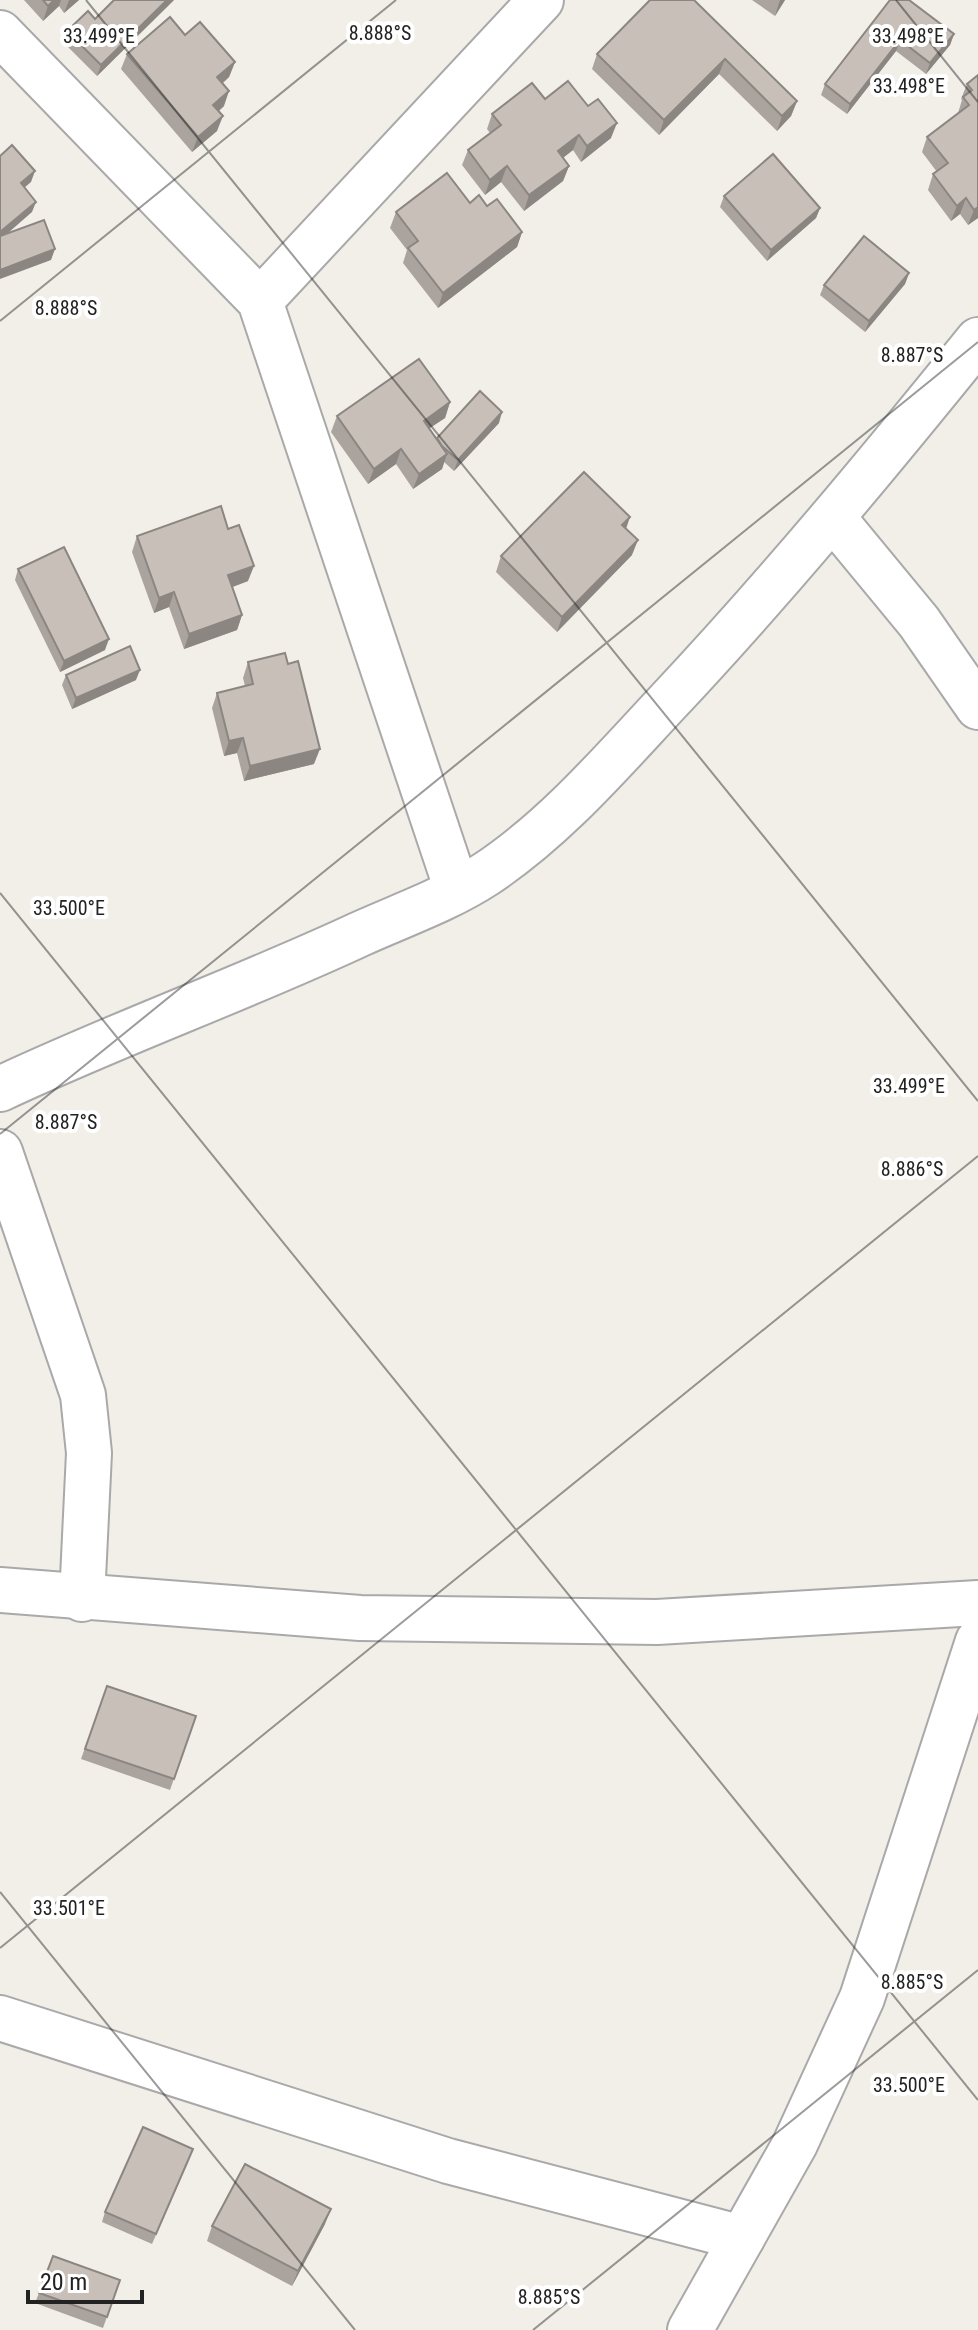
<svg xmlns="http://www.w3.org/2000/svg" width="978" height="2330" font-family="'Roboto Condensed',sans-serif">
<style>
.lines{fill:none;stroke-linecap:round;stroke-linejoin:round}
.minor-casing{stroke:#a9a9a9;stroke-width:48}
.minor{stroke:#fff;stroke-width:44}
.wall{fill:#aba49e}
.shaded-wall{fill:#8b8681}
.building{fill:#c7bfb8;stroke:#8b8681;stroke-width:2}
.ticks{fill:none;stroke:#222;stroke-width:2;stroke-opacity:0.45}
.ticks-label{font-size:20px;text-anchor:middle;fill:#222;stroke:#fff;stroke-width:8;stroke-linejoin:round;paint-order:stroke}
</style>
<rect width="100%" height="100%" fill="#f2efe9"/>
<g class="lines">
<defs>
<g id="minor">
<polyline points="0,33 260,301 457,890"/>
<polyline points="260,301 541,0"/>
<polyline points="834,519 919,622 978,707"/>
<path d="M0,1089C119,1033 242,989 360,934C402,915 448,899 486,874C554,829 610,764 665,705C775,588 877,465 978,340"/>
<polyline points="0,1152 83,1395 89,1453 82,1599"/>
<polyline points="0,1590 360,1618 657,1622 978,1603"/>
<polyline points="0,2018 448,2161 742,2238"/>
<polyline points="690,2330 795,2144 862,1998 978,1641"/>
</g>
</defs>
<use href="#minor" class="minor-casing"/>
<use href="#minor" class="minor"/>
</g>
<g class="wall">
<polygon points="24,0 79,0 64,13 59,6 43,21"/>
<polygon points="174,0 97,76 63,42 67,31 95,19"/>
<polygon points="650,0 797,101 791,116 777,131 719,74 659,135 592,69 597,54"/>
<polygon points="752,0 785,0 775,16"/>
<polygon points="890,0 954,34 950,45 926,74 896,51 847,114 821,95 825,84"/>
<polygon points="127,54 235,62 229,77 223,83 224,106 219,111 217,131 192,152 121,69"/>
<polygon points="978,75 978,218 968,225 960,214 951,221 928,190 933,174 937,172 922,152 927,137 958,113 962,100 961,99 967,84"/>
<polygon points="545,99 611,138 581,162 573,150 563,158 569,166 563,181 524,211 501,182 485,195 462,165 468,150 490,133 487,129 492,114"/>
<polygon points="724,196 820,208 816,218 767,261 720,207"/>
<polygon points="470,203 487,206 522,232 517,247 438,308 403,263 407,250 390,228 396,212"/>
<polygon points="909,273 905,284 865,332 820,295 824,285"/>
<polygon points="450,402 445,418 429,428 437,438 499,423 454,471 444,462 442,469 413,489 396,464 368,484 331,432 337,416"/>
<polygon points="626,528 632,555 557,632 496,572 501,556"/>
<polygon points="137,536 248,581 232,587 242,615 237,630 184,649 169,607 154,613 132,552"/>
<polygon points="18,569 105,650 60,672 15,580"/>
<polygon points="248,662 314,764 244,781 237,753 224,756 212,708 217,693 245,686 243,678"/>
<polygon points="66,675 136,680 72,709 62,685"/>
<polygon points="107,1686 196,1716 170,1790 81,1759"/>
<polygon points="189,2160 152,2244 102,2222 105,2212"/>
<polygon points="325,2224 292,2286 207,2241 212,2226"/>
<polygon points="120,2280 103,2328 35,2303 39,2293"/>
</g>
<g class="shaded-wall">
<polygon points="54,0 61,0 59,6 43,21 48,6"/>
<polygon points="69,0 79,0 64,13"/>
<polygon points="167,0 174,0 97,76 101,65"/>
<polygon points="780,0 785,0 775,16"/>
<polygon points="954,34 950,45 926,74 930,63"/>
<polygon points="900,40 896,51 847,114 850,104"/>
<polygon points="725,59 719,74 659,135 664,120"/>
<polygon points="235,62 229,77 212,92 217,77"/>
<polygon points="229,91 224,106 208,120 213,105"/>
<polygon points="797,101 791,116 777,131 782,116"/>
<polygon points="223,116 217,131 192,152 198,137"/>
<polygon points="617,123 611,138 581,162 587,146"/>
<polygon points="579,135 573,150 552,166 558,151"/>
<polygon points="507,166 501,182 485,195 490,180"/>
<polygon points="569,166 563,181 524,211 529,195"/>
<polygon points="35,171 31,182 17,194 21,183"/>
<polygon points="966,198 960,214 951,221 957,206"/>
<polygon points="36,202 32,212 0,240 0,232"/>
<polygon points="978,207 978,218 968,225 974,210"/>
<polygon points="820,208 816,218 767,261 771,250"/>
<polygon points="522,232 517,247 438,308 443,293"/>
<polygon points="55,249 51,260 0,279 0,270"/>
<polygon points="909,273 905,284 865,332 869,321"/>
<polygon points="450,402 445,418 418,436 424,421"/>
<polygon points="502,412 499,423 454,471 458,460"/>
<polygon points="401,449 396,464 368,484 374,469"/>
<polygon points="447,454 442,469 413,489 419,474"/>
<polygon points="630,517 625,532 622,525"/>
<polygon points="638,540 632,555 557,632 562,617"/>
<polygon points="254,566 248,581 222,591 228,575"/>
<polygon points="174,592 169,607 154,613 159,598"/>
<polygon points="242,615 237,630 184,649 189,634"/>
<polygon points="109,639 105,650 60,672 64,661"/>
<polygon points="140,670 136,680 72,709 76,698"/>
<polygon points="243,738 237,753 224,756 229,741"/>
<polygon points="320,749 314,764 244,781 250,766"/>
<polygon points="331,2209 325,2224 292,2286 298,2271"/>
</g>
<g class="building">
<polygon points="43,0 54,0 48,6"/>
<polygon points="114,0 167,0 101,65 67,31 88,11 95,19"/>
<polygon points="650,0 694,0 797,101 782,116 725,59 664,120 597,54"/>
<polygon points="890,0 909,0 954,34 930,63 900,40 850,104 825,84"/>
<polygon points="170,17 185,35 200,22 235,62 217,77 229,91 213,105 223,116 198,137 127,54"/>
<polygon points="978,75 978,207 974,210 966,198 957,206 933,174 948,163 927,137 969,105 963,97 972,90 967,84"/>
<polygon points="568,81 588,106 598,99 617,123 587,146 579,135 558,151 569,166 529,195 507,166 490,180 468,150 501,125 492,114 532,83 545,99"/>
<polygon points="12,145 35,171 21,183 36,202 0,232 0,156"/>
<polygon points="773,154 820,208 771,250 724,196"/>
<polygon points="447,173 470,203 479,195 487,206 497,199 522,232 443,293 408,248 418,241 396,212"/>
<polygon points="44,220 55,249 0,270 0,236"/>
<polygon points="864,236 909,273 869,321 824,285"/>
<polygon points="419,359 450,402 424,421 447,454 419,474 401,449 374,469 337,416"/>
<polygon points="480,391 502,412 458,460 442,446 437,438"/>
<polygon points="584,472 630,517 622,525 638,540 562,617 501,556"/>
<polygon points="221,506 228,529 239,525 254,566 228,575 242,615 189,634 174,592 159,598 137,536"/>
<polygon points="64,547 109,639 64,661 18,569"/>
<polygon points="130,646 140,670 76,698 66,675"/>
<polygon points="285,653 288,664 298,661 320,749 250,766 243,738 229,741 217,693 253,684 248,662"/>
<polygon points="107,1686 196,1716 174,1779 85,1749"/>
<polygon points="143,2127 193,2149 156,2234 105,2212"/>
<polygon points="245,2164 331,2209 298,2271 212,2226"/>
<polygon points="53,2256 120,2280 107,2317 39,2293"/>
</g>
<path class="ticks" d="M86,0L978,1101M896,0L978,102M0,321L396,0M0,893L978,2100M0,1134L978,342M0,1892L355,2330M0,1948L978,1156M533,2330L978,1970"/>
<g class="ticks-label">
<text x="380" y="40">8.888°S</text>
<text x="99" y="43">33.499°E</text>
<text x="908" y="43">33.498°E</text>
<text x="909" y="93">33.498°E</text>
<text x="66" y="315">8.888°S</text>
<text x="912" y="362">8.887°S</text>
<text x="69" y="915">33.500°E</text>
<text x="909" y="1093">33.499°E</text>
<text x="66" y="1129">8.887°S</text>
<text x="912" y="1176">8.886°S</text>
<text x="69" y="1915">33.501°E</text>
<text x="912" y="1989">8.885°S</text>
<text x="909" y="2092">33.500°E</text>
<text x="549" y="2304">8.885°S</text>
</g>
<path d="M28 2290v12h114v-12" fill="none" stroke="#222222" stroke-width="4"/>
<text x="40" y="2290" font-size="24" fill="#222222" stroke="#ffffff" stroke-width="6" paint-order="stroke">20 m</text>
</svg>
